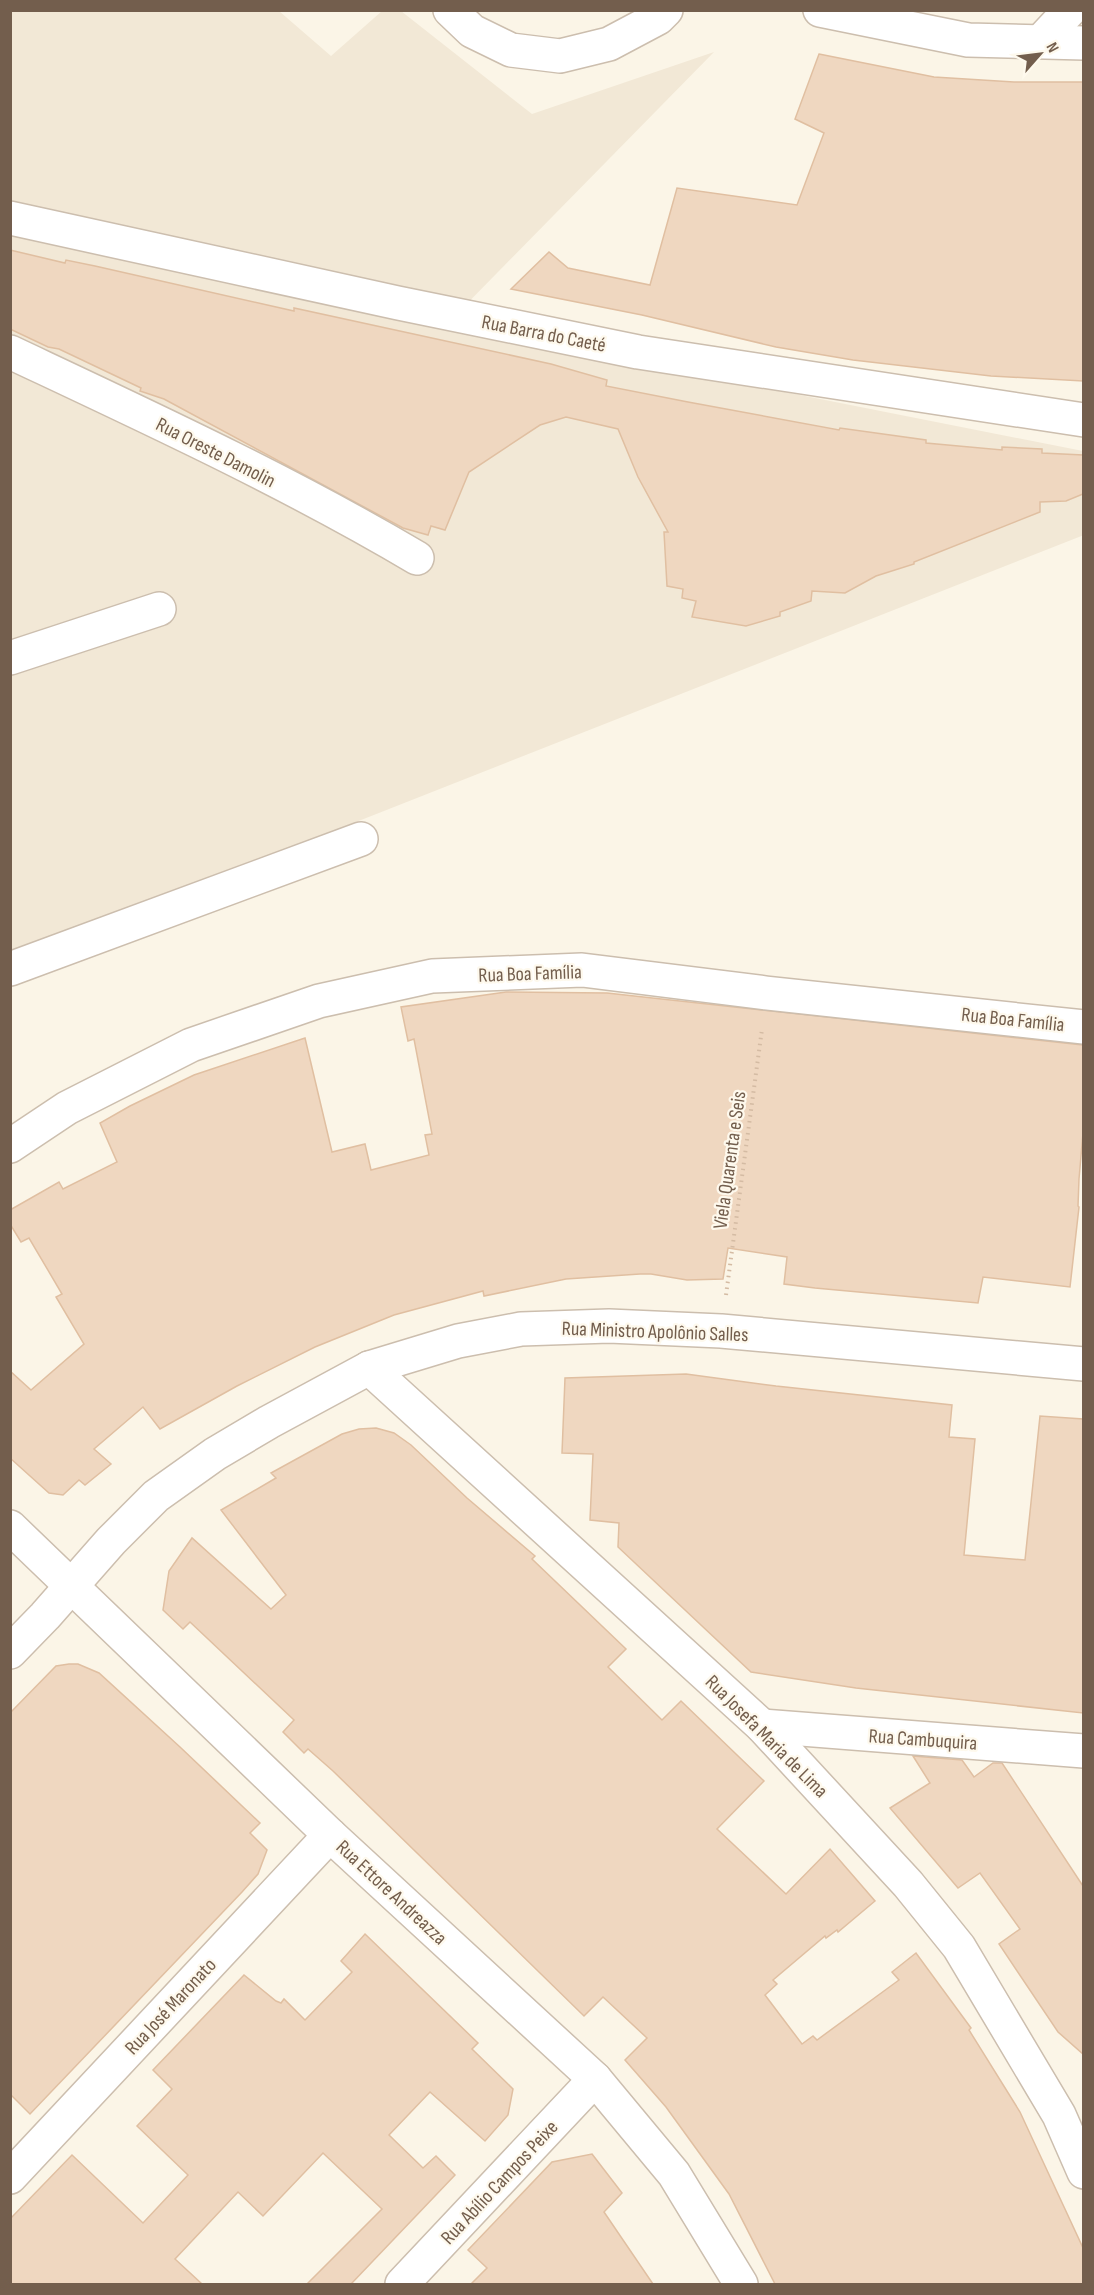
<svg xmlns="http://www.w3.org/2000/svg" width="1094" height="2295" font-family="'Sofia Sans Condensed',sans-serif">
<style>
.residential{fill:#f2e8d6}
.building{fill:#efd7c0;stroke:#e0bfa1;stroke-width:1.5}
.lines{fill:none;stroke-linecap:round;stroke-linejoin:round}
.minor-casing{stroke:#ccbeae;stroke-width:36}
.path{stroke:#d4bba3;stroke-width:4;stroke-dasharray:1.5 4.5;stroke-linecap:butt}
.minor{stroke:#fff;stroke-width:33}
.labels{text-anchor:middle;stroke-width:4.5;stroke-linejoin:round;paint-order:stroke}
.street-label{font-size:20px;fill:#735e4d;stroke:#fef9ed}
</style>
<rect width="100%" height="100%" fill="#fbf5e7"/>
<polygon class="residential" points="11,11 279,11 331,56 382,11 401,11 532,114 714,52 446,325 1083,451 1084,535 11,958"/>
<g class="building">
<polygon points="819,54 934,77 1014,82 1083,82 1083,381 991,376 853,360 776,347 642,315 511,289 549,252 568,268 650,285 677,188 797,205 824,133 795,119"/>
<polygon points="10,250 65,263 66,260 95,266 294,311 294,308 551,364 607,380 606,386 688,402 839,430 840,428 926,440 926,443 1002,450 1002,447 1042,449 1042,453 1083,455 1083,494 1066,501 1040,502 1040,512 914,562 914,564 876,576 845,593 812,591 811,601 780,612 780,616 746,626 692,617 696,601 682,598 683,589 667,586 664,532 668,532 638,477 618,429 566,417 540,425 469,472 445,530 431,526 428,535 403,528 164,399 140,391 141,388 59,349 48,347 10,329"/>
<polygon points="506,992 607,993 1083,1045 1083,1133 1079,1179 1078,1206 1079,1207 1070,1287 983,1277 978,1303 815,1288 784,1284 787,1257 728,1248 723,1279 687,1280 651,1274 640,1274 566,1279 484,1296 483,1291 394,1315 315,1347 237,1386 160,1429 143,1407 94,1449 111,1464 85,1485 79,1480 63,1495 49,1493 10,1458 10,1371 31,1390 84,1344 56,1297 62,1294 29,1238 21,1242 10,1224 10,1210 59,1182 63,1189 117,1162 100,1123 130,1106 194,1075 305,1038 332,1152 365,1144 371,1170 429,1155 425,1135 432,1134 414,1039 408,1041 401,1007"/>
<polygon points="686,1374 776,1386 952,1405 949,1437 975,1439 964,1555 1025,1560 1040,1416 1083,1419 1083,1713 856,1688 751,1672 618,1547 619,1523 590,1520 593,1454 562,1453 565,1378"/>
<polygon points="376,1428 394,1433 411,1445 467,1498 535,1556 532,1559 626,1649 608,1667 662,1720 681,1701 764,1781 717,1829 786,1894 830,1849 875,1901 838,1932 837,1930 826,1938 825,1936 773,1980 777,1984 765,1995 802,2044 813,2036 817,2040 899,1980 892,1972 916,1953 971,2028 969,2030 1020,2112 1083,2248 1083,2284 775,2284 729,2194 666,2107 625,2060 647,2038 603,1997 584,2016 333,1771 308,1749 304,1753 283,1732 294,1720 190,1622 183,1629 163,1610 169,1571 192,1538 271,1609 286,1595 221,1510 276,1478 271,1473 342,1434 359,1429"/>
<polygon points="69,1664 78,1664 99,1673 180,1747 260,1823 250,1833 267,1850 258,1874 242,1892 30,2114 10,2094 10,1713 56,1666"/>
<polygon points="913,1756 962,1760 974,1777 993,1763 1002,1763 1083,1886 1083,2054 1058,2032 999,1944 1020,1929 980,1873 958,1888 890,1808 930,1783"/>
<polygon points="365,1934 478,2043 472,2049 513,2089 508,2115 485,2141 430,2092 389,2135 423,2168 436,2156 455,2175 351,2284 307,2284 382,2209 323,2153 263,2216 238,2192 175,2259 202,2284 10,2284 10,2219 72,2155 143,2223 188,2175 137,2126 172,2089 153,2070 244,1975 276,2001 281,2003 284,1999 305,2020 352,1972 341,1961"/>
<polygon points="592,2154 622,2193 604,2212 653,2284 471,2284 487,2268 468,2250 552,2162"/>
</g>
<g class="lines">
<defs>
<g id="minor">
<polyline points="450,10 472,31 511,50 560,56 609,44 658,18 666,10"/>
<polyline points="820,10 968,40 1084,43"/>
<polyline points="1041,41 1070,10"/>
<polyline points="10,218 398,303 638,352 1084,420"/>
<path d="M10,352C148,417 287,481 417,558"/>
<polyline points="10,658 159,609"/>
<polyline points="10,969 361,839"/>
<polyline points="10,1146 67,1108 191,1045 319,1001 432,976 582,970 766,993 1084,1027"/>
<polyline points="369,1368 762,1726 908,1884 959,1947 1059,2115 1084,2172"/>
<polyline points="10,1527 330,1835 595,2079 674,2174 741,2284"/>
<polyline points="10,1652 45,1616 111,1541 156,1496 215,1454 269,1422 369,1368 458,1341 521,1329 609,1326 721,1331 1084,1364"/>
<polyline points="762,1726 1084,1751"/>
<polyline points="10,2177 330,1835"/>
<polyline points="402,2284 595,2079"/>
</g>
</defs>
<use href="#minor" class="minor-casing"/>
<polyline class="path" points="726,1295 762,1029"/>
<use href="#minor" class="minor"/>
</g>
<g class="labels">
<g class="street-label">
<text transform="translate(544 333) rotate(11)" y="7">Rua Barra do Caeté</text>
<text transform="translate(216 452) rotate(27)" y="7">Rua Oreste Damolin</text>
<text transform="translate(530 973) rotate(-2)" y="7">Rua Boa Família</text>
<text transform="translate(1013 1019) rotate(6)" y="7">Rua Boa Família</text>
<text transform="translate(729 1160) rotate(-82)" y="7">Viela Quarenta e Seis</text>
<text transform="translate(655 1331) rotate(2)" y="7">Rua Ministro Apolônio Salles</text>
<text transform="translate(767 1736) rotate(45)" y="7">Rua Josefa Maria de Lima</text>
<text transform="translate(923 1739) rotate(4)" y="7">Rua Cambuquira</text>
<text transform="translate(392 1892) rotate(43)" y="7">Rua Ettore Andreazza</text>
<text transform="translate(170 2006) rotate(-47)" y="7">Rua José Maronato</text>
<text transform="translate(499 2182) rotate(-47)" y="7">Rua Abílio Campos Peixe</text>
</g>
</g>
<rect width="1094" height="2295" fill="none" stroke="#735e4d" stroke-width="24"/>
<g transform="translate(1040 54) rotate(62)" stroke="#fef9ed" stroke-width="4.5" paint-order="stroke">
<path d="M0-4.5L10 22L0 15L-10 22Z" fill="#735e4d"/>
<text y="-9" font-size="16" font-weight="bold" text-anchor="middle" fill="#735e4d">N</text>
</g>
</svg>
